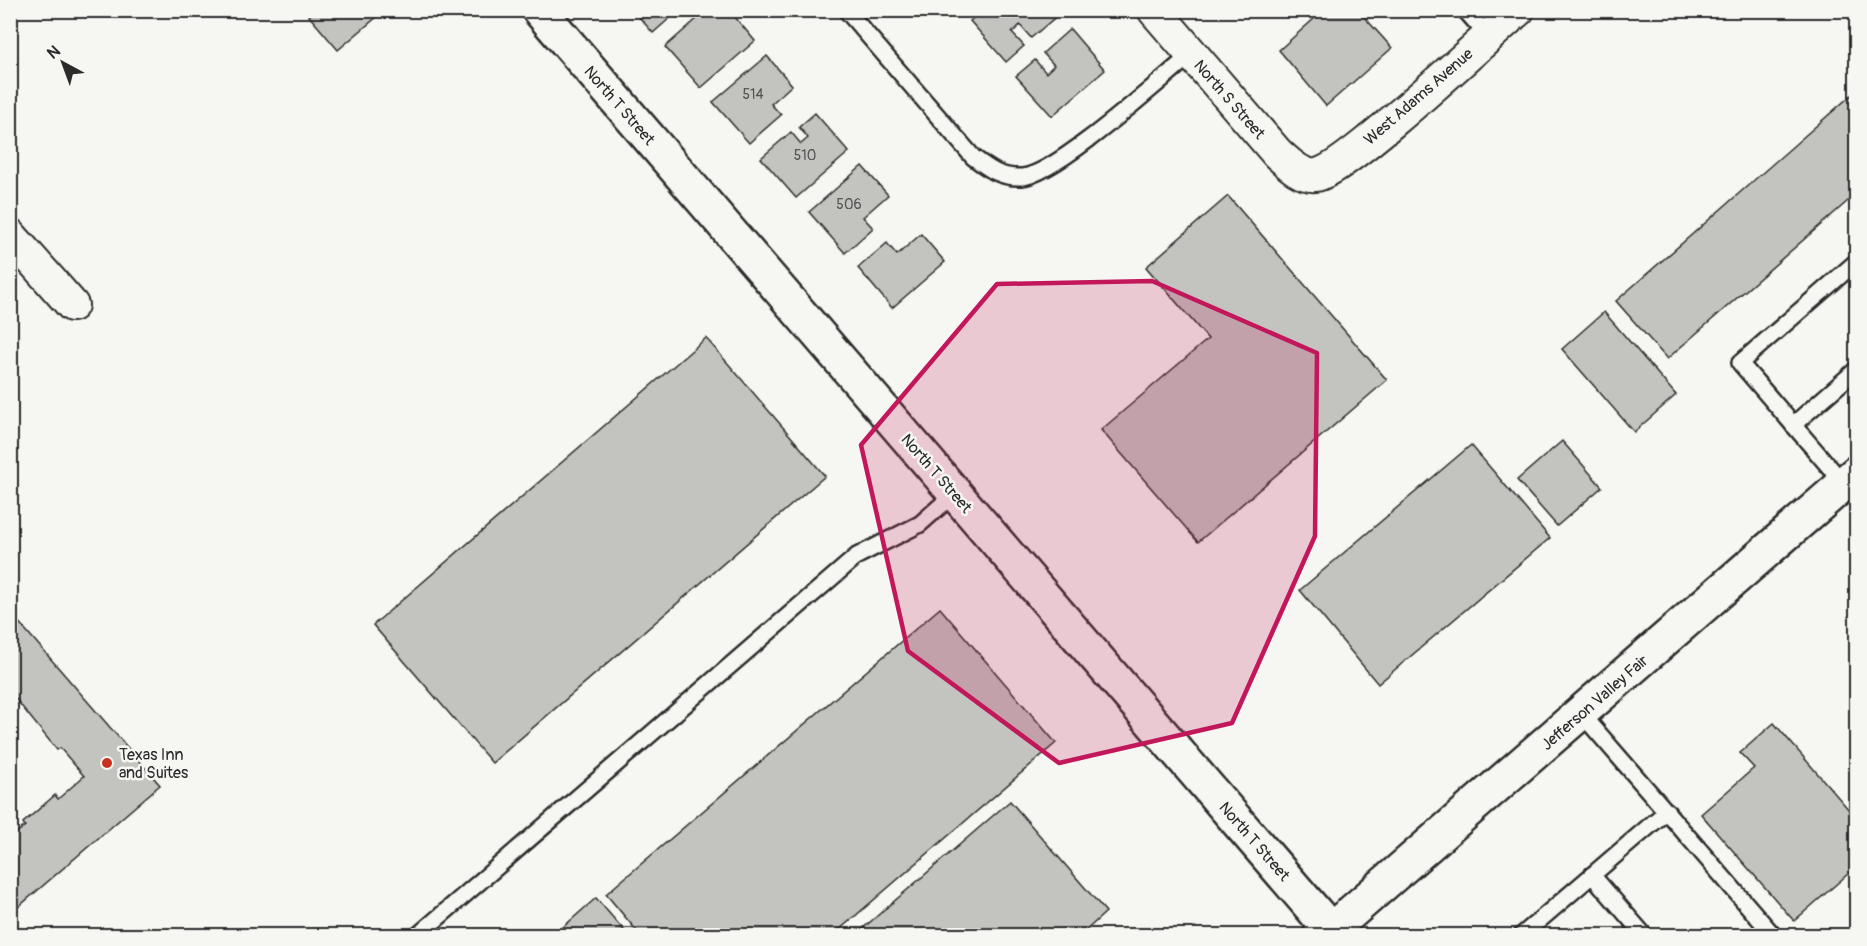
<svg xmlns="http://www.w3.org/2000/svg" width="1867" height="946" font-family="Pangolin,sans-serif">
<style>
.building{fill:#c3c3c0;stroke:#2b2b2b;stroke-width:1.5}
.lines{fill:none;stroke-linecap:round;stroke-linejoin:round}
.service-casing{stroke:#2b2b2b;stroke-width:20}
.minor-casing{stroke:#2b2b2b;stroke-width:36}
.tertiary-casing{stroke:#2b2b2b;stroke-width:38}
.service{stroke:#f6f6f2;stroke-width:15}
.minor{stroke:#f6f6f2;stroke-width:32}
.tertiary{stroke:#f6f6f2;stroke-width:33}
.marked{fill:#c2185b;fill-opacity:0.2;stroke:#c2185b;stroke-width:4.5;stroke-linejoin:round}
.poi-dot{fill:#c8321e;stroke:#f6f6f2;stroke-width:2}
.labels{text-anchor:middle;stroke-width:5;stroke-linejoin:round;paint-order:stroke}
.number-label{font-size:14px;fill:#515150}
.street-label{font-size:16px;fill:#2b2b2b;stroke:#f6f6f2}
.poi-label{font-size:16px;fill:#2b2b2b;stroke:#f6f6f2;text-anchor:start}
</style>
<rect width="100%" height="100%" fill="#f6f6f2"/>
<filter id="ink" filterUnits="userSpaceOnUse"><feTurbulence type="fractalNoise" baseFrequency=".0167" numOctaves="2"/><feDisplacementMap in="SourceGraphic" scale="12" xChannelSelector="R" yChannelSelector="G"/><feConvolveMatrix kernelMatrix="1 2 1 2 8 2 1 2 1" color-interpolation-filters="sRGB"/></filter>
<g filter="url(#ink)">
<g class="building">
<polygon points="315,10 385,10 338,50 309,16"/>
<polygon points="633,10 679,10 653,33"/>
<polygon points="707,10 729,10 755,41 701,88 665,47"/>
<polygon points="982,10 1057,10 1059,14 1031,38 1020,25 1012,33 1024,46 1006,62 970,21"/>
<polygon points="1324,10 1358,10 1392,48 1326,106 1279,50"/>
<polygon points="1070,29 1105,70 1052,116 1016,76 1035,60 1046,73 1054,65 1043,53"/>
<polygon points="767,56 792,85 771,104 781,115 749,143 713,102"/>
<polygon points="1856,91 1856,194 1667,359 1616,301"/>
<polygon points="815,113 849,152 796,198 761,158 791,132 801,144 808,138 799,127"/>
<polygon points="862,166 888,195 863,217 873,228 845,253 809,212"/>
<polygon points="1228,196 1387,380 1198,542 1101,430 1208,339 1146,267"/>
<polygon points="921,234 945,262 892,308 858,268 887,243 897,255"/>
<polygon points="1604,312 1676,395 1634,432 1562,349"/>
<polygon points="706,338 825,476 492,763 373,625"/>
<polygon points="1562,441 1602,487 1557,526 1517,480"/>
<polygon points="1471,445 1550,538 1378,684 1300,590"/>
<polygon points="940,608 1056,743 832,936 641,936 606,894"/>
<polygon points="10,612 160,785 10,914 10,838 25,826 23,823 55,795 58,799 84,776 60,748 57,750 10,692"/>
<polygon points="1774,723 1856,818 1856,867 1794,921 1701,814 1754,768 1740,753"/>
<polygon points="1010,801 1106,912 1080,936 854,936"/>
<polygon points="596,898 629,936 553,936"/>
</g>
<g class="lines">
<defs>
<g id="service">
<path d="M846,10L973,157C990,170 1001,178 1022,177C1056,175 1160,80 1192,54"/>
<polyline points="1465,10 1488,36"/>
<polyline points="1793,425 1856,370"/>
<polyline points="1844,484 1740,363 1856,262"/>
<polyline points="1581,713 1774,936"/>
<polyline points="1592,875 1645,936"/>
<polyline points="417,936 857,556 920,524 955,493"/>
<polyline points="1521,936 1667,811"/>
</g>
<g id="minor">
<path d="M1154,10L1277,153C1287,162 1301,177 1316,175C1345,171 1486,38 1518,10"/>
<polyline points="10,235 72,305"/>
</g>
<g id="tertiary">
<polyline points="539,10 1336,936"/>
<polyline points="1320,936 1331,930 1856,473"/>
</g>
</defs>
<use href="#service" class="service-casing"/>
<use href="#minor" class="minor-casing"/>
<use href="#tertiary" class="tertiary-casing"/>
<use href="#service" class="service"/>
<use href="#minor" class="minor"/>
<use href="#tertiary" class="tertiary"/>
</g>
</g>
<path class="marked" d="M1152,281L1317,353L1315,536L1232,723L1059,763L908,651L861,445L997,284Z"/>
<circle class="poi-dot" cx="107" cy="763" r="6"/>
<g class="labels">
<g class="number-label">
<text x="753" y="99">514</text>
<text x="805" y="160">510</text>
<text x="849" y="209">506</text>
</g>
<g class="street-label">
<text transform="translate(1418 96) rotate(-41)" y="6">West Adams Avenue</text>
<text transform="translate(1230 99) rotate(49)" y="6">North S Street</text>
<text transform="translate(620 105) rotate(49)" y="6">North T Street</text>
<text transform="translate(937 473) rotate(49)" y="6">North T Street</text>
<text transform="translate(1594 702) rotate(-41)" y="6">Jefferson Valley Fair</text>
<text transform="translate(1255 841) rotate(49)" y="6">North T Street</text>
</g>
<g class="poi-label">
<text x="119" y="760">Texas Inn<tspan x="119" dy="18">and Suites</tspan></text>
</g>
</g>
<rect width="1867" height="946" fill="none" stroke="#f6f6f2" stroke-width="36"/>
<rect x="18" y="18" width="1831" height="910" fill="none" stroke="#2b2b2b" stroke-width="2" filter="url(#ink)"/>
<g transform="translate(63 63) rotate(319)" stroke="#f6f6f2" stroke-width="4.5" paint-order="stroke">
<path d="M0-4.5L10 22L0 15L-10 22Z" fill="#2b2b2b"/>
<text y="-9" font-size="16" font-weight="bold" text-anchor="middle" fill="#2b2b2b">N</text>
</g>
</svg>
